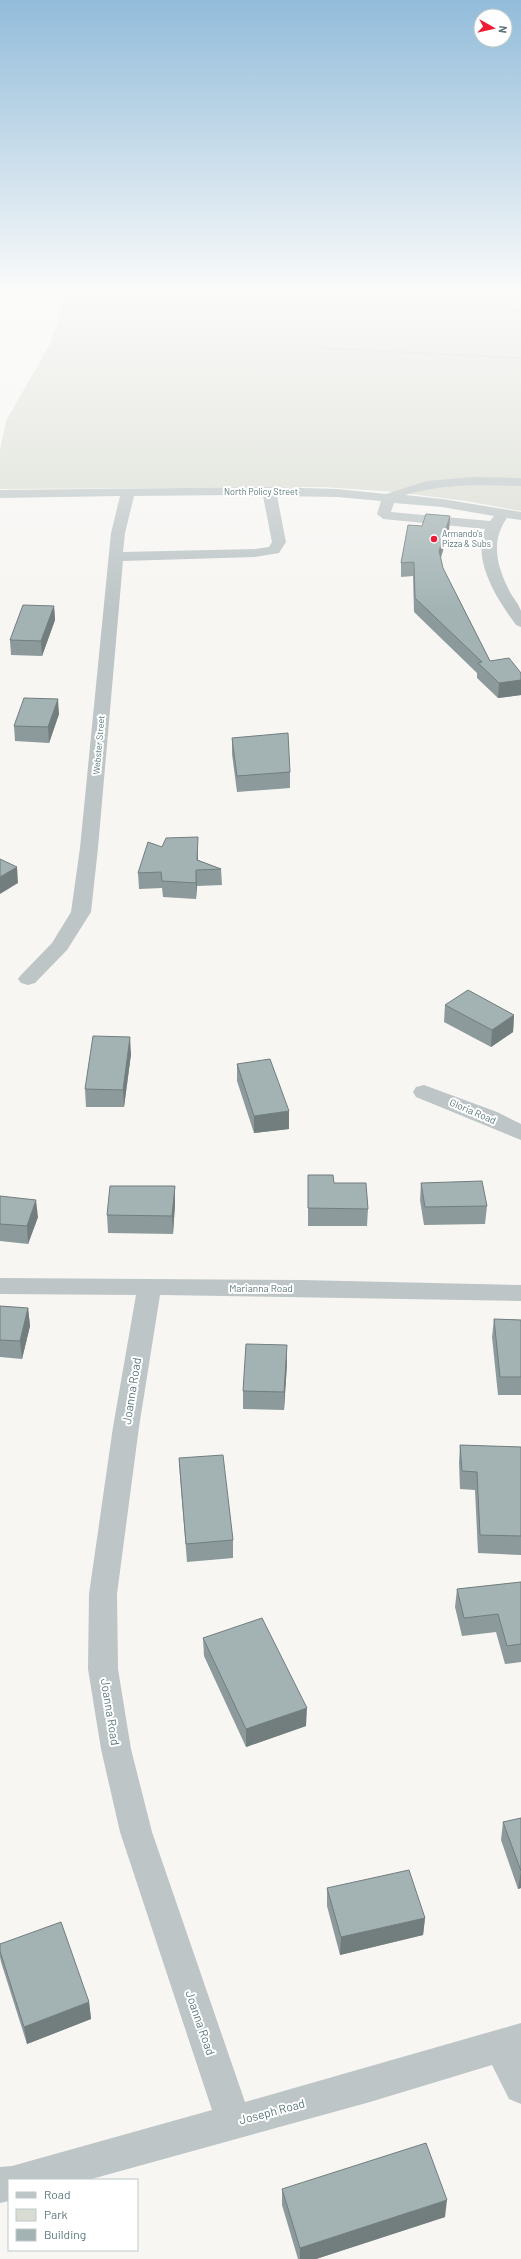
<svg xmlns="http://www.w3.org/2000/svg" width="521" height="2259" font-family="Barlow,sans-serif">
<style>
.green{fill:#d9dcd2}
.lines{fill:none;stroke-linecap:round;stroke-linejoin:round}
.path{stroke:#b7bdbe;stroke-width:1.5;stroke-dasharray:1 1;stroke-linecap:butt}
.minor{fill:#bdc5c6;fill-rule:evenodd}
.wall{fill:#8c9a9b}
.shaded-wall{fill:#727d7e}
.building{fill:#a3b3b4;stroke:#727d7e}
.poi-dot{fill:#ef1b35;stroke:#fff;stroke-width:1.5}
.labels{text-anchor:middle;stroke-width:4;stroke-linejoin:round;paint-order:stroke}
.far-street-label{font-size:9px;fill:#5c787a;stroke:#fff}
.far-poi-label{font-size:9px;fill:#5c787a;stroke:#fff;text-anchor:start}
.street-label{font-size:10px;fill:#5c787a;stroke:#fff}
.near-street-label{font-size:12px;fill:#5c787a;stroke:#fff}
</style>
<rect width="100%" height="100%" fill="#f7f6f3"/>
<polygon class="green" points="67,294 521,294 521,511 466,501 395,492 324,487 0,489 0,450 6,421 50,344"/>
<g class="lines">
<g class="path">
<polyline points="389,298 521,310"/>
<polyline points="448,302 464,294"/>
<polyline points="321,348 521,358"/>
</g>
<g class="minor">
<path d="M473,477L521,478V486C482,485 443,483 405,495L442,499L521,512V520L507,518C490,542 497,567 510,592C513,598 519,604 521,611C521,615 521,622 521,627L516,625C498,600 472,562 485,529L383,519L377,514L381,501L337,497L277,496L286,542L279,553L255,557L123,561L98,848L91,912L67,950L35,983L28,985L21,983L18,979L21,975L52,943L71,912L80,848L111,533L120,496L0,498V490L269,487L337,489L386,494L427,481ZM229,495L263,496L272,542L269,547L255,549L123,552L125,533L134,496ZM394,503L442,507L494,516L490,521L391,512Z"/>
<polygon points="424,1085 497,1112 521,1124 521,1140 416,1097 413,1092 416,1087"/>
<polygon points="0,1278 301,1280 521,1285 521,1301 160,1295 139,1427 117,1594 118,1669 131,1749 152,1832 245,2102 521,2023 521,2104 509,2099 492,2065 370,2102 88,2180 9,2180 9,2201 0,2203 0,2167 12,2166 212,2110 120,1832 101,1749 88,1669 89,1594 113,1427 136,1295 0,1294"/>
</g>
</g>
<g class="wall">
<polygon points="383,294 427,294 424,298"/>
<polygon points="431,294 441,294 437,296"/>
<polygon points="450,516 449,530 441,558 443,568 490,661 521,673 521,695 498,698 477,678 477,673 414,612 413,576 401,577 401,563 422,526"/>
<polygon points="54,606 55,620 42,656 11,655 10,640"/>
<polygon points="59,714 49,743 15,741 14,726"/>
<polygon points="232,738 290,772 290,788 237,792 232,754"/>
<polygon points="162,847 198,854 198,860 221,869 222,885 197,886 196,899 163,897 162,888 139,889 138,873"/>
<polygon points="445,1005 514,1015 513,1032 491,1047 444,1022"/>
<polygon points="131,1054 124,1107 86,1107 85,1089"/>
<polygon points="237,1064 289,1129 254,1133 237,1081"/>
<polygon points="308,1175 334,1183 368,1209 367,1226 308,1226"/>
<polygon points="421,1183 487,1206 485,1224 424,1225 420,1200"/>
<polygon points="175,1186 175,1204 173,1234 108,1233 107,1215"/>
<polygon points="0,1196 38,1217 28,1244 0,1241"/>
<polygon points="0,1306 28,1308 30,1326 22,1359 0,1357"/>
<polygon points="494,1319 521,1320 521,1395 498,1395 492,1337"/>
<polygon points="287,1363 284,1410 243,1409 243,1391"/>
<polygon points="460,1445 521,1447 521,1555 478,1553 475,1490 460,1489 459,1463"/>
<polygon points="179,1458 233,1540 233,1558 187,1562 180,1476"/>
<polygon points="521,1582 521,1662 505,1664 496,1632 462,1636 455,1607 457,1589"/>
<polygon points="203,1638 306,1726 246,1747 204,1656"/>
<polygon points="521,1818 521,1888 518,1889 501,1840 503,1822"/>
<polygon points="327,1888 425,1918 423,1935 340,1955 327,1906"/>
<polygon points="0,1944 89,2002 91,2019 27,2044 1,1962 0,1957"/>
<polygon points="282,2189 445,2217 316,2259 298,2259 282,2205"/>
</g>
<g class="shaded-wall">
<polygon points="424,294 427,294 424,298"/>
<polygon points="450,516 449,530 438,565 439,551"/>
<polygon points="54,606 55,620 42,656 41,641"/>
<polygon points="521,680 521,695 498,698 499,683"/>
<polygon points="58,699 59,714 49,743 48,727"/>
<polygon points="198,837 198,854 197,870 197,860"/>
<polygon points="17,867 18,883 0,894 0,877"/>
<polygon points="196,870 197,886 196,899"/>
<polygon points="514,1015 513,1032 491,1047 492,1030"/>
<polygon points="130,1037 131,1054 124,1107 123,1090"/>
<polygon points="289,1111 289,1129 254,1133 254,1116"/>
<polygon points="175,1186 175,1204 173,1234 172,1216"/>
<polygon points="36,1200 38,1217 28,1244 27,1226"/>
<polygon points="28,1308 30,1326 22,1359 20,1341"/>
<polygon points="287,1345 287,1363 284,1410 284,1392"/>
<polygon points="307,1708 306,1726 246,1747 246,1729"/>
<polygon points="521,1871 521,1888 518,1889"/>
<polygon points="425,1918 423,1935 340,1955 341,1937"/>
<polygon points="89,2002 91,2019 27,2044 24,2027"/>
<polygon points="447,2200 445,2217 316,2259 300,2259 300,2248"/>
</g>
<g class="building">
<polygon points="426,514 450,516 439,551 443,568 490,661 509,658 521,673 521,680 499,683 478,663 482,662 415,598 414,562 401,563 408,525 422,526"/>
<polygon points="23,605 54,606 41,641 10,640"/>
<polygon points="24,698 58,699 48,727 14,726"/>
<polygon points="288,733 290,772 237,776 232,738"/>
<polygon points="198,837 197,860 221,869 196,870 196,883 162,881 161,872 138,873 148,842 162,847 166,838"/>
<polygon points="0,859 17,867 0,877"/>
<polygon points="468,990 514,1015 492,1030 445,1005"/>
<polygon points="93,1036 130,1037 123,1090 85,1089"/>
<polygon points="270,1059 289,1111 254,1116 237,1064"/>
<polygon points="308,1175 333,1175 334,1183 366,1183 368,1209 308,1208"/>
<polygon points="482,1181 487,1206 425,1207 421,1183"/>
<polygon points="110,1186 175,1186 172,1216 107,1215"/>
<polygon points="0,1196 36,1200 27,1226 0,1224"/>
<polygon points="0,1306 28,1308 20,1341 0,1340"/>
<polygon points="494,1319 521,1320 521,1377 500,1377"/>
<polygon points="246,1344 287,1345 284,1392 243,1391"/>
<polygon points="460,1445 521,1447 521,1536 480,1535 477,1472 462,1471"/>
<polygon points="223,1455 233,1540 186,1544 179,1458"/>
<polygon points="521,1582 521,1644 507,1646 498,1614 464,1618 457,1589"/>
<polygon points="262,1618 307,1708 246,1729 203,1638"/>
<polygon points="521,1818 521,1871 503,1822"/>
<polygon points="409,1870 425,1918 341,1937 327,1888"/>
<polygon points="61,1922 89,2002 24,2027 0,1951 0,1944"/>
<polygon points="426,2143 447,2200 300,2248 282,2189"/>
</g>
<linearGradient id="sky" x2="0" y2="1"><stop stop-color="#92bcda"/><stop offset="0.48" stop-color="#fbfbfa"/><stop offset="1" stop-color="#fbfbfa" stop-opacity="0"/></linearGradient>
<rect width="521" height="610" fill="url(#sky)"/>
<circle class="poi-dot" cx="434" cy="539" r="4"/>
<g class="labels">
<g class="far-street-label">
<text x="261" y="495">North Policy Street</text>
<text transform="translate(99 745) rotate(-85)" y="3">Webster Street</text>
</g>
<g class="far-poi-label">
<text x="442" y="537">Armando's<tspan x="442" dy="10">Pizza &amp; Subs</tspan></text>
</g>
<g class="street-label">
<text transform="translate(473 1111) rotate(23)" y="4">Gloria Road</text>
<text x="261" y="1292">Marianna Road</text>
</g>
<g class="near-street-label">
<text transform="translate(132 1391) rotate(-81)" y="4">Joanna Road</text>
<text transform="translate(110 1712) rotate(81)" y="4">Joanna Road</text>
<text transform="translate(200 2023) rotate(71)" y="4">Joanna Road</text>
<text transform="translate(272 2112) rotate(-15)" y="4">Joseph Road</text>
</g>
</g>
<rect x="8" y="2179" width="130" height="72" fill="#ffffff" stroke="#bec9ca"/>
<rect x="16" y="2192" width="20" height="6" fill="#bdc5c6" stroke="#bec9ca"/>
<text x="44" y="2199" font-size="12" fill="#5c787a">Road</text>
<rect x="16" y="2209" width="20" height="12" fill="#d9dcd2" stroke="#bec9ca"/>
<text x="44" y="2219" font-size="12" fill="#5c787a">Park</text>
<rect x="16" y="2229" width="20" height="12" fill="#a3b3b4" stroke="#bec9ca"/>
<text x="44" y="2239" font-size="12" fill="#5c787a">Building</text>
<g transform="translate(493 28) rotate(98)"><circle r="19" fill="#ffffff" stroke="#bec9ca"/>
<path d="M0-3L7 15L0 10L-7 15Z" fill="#ef1b35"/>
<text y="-6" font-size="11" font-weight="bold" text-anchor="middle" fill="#5c787a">N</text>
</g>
</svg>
